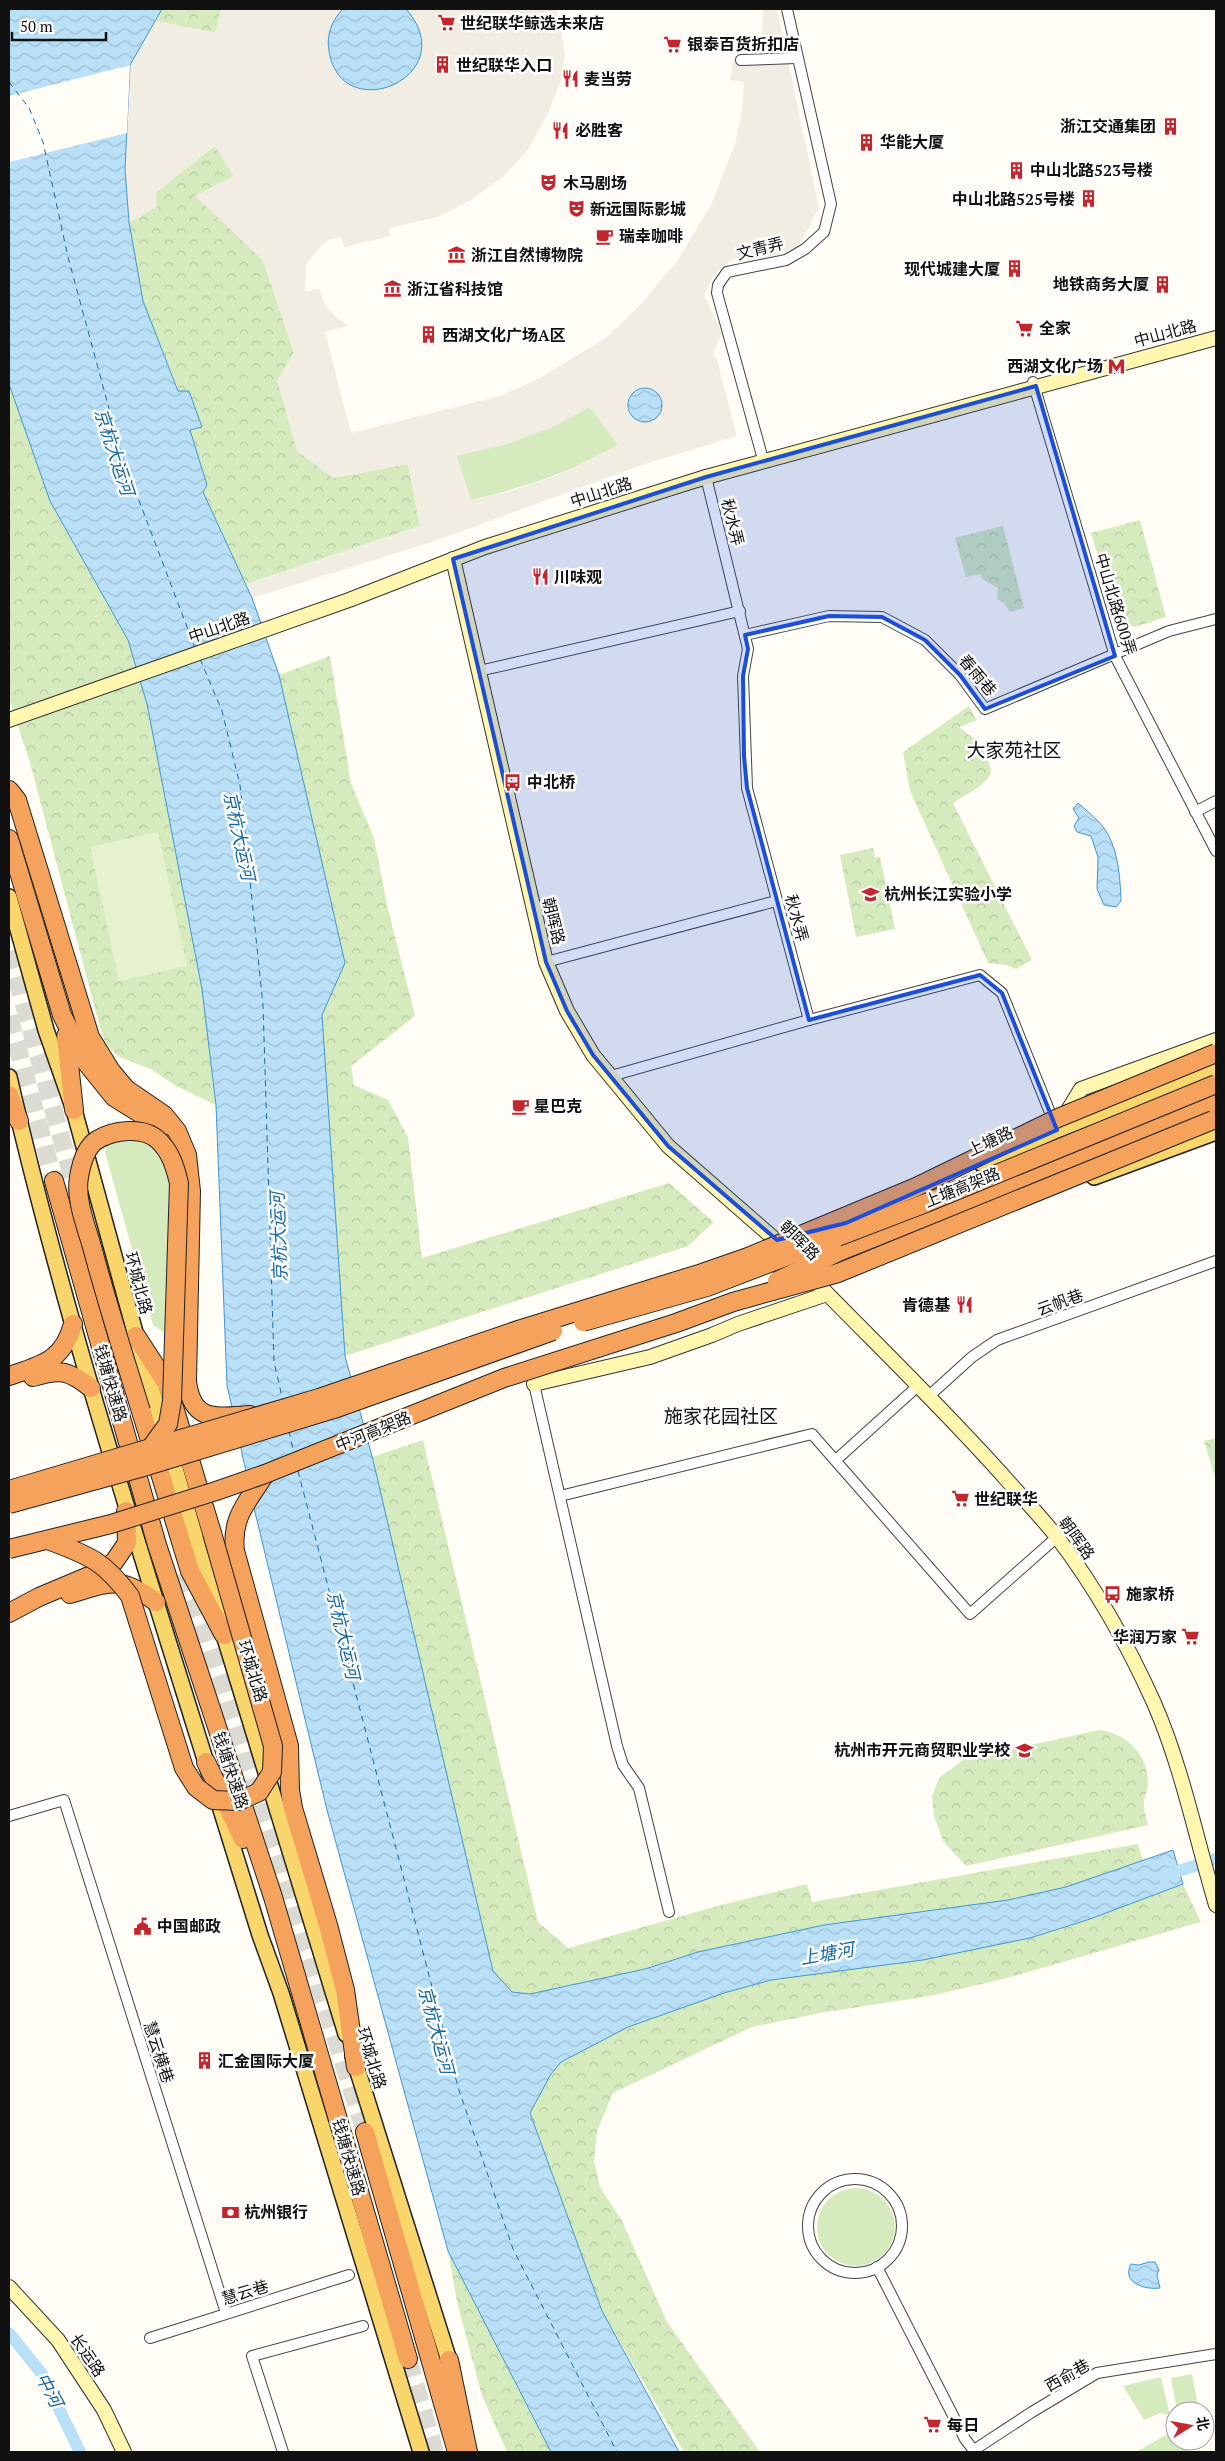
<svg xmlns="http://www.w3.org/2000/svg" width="1225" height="2461" font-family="'PT Serif','Noto Sans SC',serif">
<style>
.grass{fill:#d5ebbd}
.park{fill:url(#park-crowns)}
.pitch{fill:#e6f2cf}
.plaza{fill:#f1ede2;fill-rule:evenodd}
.water{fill:url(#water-waves);stroke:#3f96cf}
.pier{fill:#fffdf5}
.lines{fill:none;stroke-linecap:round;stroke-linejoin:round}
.canal{stroke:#b9e0f7;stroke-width:12}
.ferry{stroke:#1768a6;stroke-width:1;stroke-dasharray:6 5;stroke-linecap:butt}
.highway-tunnel{stroke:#dbdad3;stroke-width:18;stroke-dasharray:18 9;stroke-linecap:butt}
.street-casing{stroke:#444;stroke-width:12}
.secondary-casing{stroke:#333;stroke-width:16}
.primary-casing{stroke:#222;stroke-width:18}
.highway-casing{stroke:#222;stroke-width:20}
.street{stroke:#fff;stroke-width:10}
.secondary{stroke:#fff6b0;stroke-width:14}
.primary{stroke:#f9d66b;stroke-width:15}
.highway{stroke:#f5a25d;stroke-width:18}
.highway-bridge-casing{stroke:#222;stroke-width:20;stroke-linecap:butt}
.highway-bridge{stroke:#f5a25d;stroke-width:18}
.marked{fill:#1d4ed8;fill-opacity:0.2;stroke:#1d4ed8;stroke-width:4;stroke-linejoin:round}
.labels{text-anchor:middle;stroke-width:5;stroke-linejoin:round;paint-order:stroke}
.poi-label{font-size:16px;font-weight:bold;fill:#111;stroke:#fff;text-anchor:start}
.street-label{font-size:16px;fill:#111;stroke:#fff}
.water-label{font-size:18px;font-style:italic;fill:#1768a6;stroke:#fff}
.quarter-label{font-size:19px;fill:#111;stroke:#fff}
</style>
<defs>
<pattern id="park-crowns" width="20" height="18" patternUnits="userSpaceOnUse" patternTransform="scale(1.25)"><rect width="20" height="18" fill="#d5ebbd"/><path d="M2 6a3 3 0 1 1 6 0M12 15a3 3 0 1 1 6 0" fill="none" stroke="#b6c8a1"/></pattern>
<pattern id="water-waves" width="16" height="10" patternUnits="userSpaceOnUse" patternTransform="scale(1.25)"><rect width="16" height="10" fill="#b9e0f7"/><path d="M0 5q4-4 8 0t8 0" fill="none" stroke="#9ebfd3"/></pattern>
</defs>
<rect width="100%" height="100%" fill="#fffdf5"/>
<g class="grass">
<path d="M590,407L619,445C572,472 523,488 471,500L456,456C507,444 544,431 590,407Z"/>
<polygon points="125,1128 158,1143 176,1198 168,1335 153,1325 105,1152 109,1138"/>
<circle cx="856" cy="2227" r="39"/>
<polygon points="1192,2374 1199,2411 1177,2411 1171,2378"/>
<polygon points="1161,2377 1170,2416 1161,2413 1144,2420 1123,2386"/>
<polygon points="1166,2435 1189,2452 1136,2452"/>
</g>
<g class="park">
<polygon points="162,9 221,9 216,33 156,21"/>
<polygon points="215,146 234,176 196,196 263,260 294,353 277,381 333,478 408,464 420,526 246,584 203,492 207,485 190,430 202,426 179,392 143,301 129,222 141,216 156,192"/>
<polygon points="9,384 50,501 128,640 147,704 202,989 216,1105 176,1086 152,1070 118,1056 105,1043 98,1020 30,763 9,698"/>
<polygon points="1140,520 1166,617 1134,627 1117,619 1091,533"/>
<polygon points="1003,526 1024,608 1010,612 1005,604 997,599 998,588 982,579 980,574 966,577 955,538"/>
<polygon points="330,656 351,783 374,838 388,909 415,1016 351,1066 354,1085 388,1100 408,1137 422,1258 669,1183 714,1222 688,1246 345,1356 322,1015 345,963 279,675"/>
<path d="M969,706L977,720L959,727C977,740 989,752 991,774C981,789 967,793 953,803L1032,960L1016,969L1006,965L988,963L910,791L903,752Z"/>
<polygon points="873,848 875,858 880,857 895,929 856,937 840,855"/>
<polygon points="1216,1438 1216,1481 1204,1441"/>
<polygon points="423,1440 538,1922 568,1948 725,1904 807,1884 812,1902 1138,1844 1143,1861 1066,1887 1008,1900 824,1925 698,1952 645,1969 530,1994 512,1992 493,1971 372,1457"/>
<path d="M1099,1730C1126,1733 1148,1754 1148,1783C1148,1791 1143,1798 1144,1806C1144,1812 1147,1819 1148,1825L966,1866L943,1841L934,1816L932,1796L939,1778L963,1760Z"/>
<polygon points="1183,1884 1201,1922 1007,1978 930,1996 820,2013 752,2027 613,2093 597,2131 594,2162 600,2187 622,2221 667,2322 760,2452 684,2452 602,2311 530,2113 551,2074 561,2062 628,2027 724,1993 771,1980 1030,1938 1090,1919"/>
<polygon points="448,2251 551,2452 507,2452 482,2396 457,2302"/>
</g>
<polygon class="pitch" points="158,832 187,966 119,981 90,847"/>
<path class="plaza" d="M221,9H557L565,55L561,81L548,113L528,150L503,177L469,201L438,217L389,228L390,236L344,247L341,237L327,241L320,247L306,265L305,292L319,288L324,302L334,315L348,326L325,332L351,433L500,396L540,378L607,337L641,304L677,261L711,205L735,144L742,111L744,82L730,80L734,56L761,55L763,9H777L819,207L799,247L754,262L735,259L723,266L714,275L704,295L722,333L713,354L717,360L737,436L642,465L438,540L252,598L246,584L420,526L408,464L333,478L297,451L277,381L294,353L263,260L195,196L234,176L215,146L156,192L157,207L129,222L125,169L127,133L9,96L130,65L156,21L216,33ZM645,387L656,391L662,401L653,421L648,422H642L629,412L628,406L630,396L634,391ZM590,407L618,445L558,475L511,491L471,500L457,456L504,445L551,428Z"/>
<g class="water">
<polygon points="9,9 162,9 130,65 125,169 129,222 143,301 178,391 189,391 202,427 190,430 207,485 203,492 252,598 279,675 345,963 322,1015 345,1356 373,1460 493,1971 512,1992 530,1994 645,1969 698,1952 824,1925 1008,1900 1066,1887 1173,1850 1183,1884 1090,1919 1030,1938 923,1960 771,1980 724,1993 628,2027 561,2062 551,2074 530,2113 602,2311 679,2452 551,2452 448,2251 327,1810 254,1508 227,1385 216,1105 202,989 147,704 128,640 50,501 9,384"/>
<path d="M343,9H406C465,76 341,129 329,51C326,35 332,20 343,9Z"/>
<circle cx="645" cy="405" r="17"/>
<path d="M1078,803C1085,809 1092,815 1099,822C1118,842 1120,875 1121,901L1116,907L1104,905L1097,889L1098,857L1091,836L1077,832L1074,826L1079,818L1073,809Z"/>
<path d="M1149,2262H1155L1159,2270L1157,2275L1160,2288C1145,2290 1121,2283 1131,2264L1139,2265Z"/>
</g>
<polygon class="pier" points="130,65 127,133 9,162 9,96"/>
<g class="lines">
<g class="canal">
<polyline points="1163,1876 1216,1859"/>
<polyline points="9,2333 42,2374 80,2452"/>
</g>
<g class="ferry">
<polyline points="9,82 29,108 43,142 68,257 121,453 195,648"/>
<polyline points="200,659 222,711 240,785 263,1005 274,1362 283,1401"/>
<polyline points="289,1431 294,1454"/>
<polyline points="298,1471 458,2087 513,2249 617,2452"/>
</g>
<g class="highway-tunnel">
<polyline points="9,951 77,1194"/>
<polyline points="9,1016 54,1181"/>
<polyline points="185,1573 282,1868 365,2132"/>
<polyline points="408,2359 435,2452"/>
</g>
<defs>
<g id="street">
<polyline points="741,60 797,58"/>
<polyline points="1033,382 1115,656 1216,851"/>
<polyline points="764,463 717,293 718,285 727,272 786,260 805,249 824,232 831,204 787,9"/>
<polyline points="706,477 748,649 743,676 747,788 809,1020 980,975 1002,993 1055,1125"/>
<polyline points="745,635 829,616 882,617 925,640 960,675 985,709 1169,631 1216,619"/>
<polyline points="479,671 740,611"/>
<polyline points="1195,812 1216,801"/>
<polyline points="546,962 776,901"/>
<polyline points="611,1076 809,1020"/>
<polyline points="534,1384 617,1746 623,1765 639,1788 669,1912"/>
<polyline points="929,1396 972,1357 997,1340 1216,1261"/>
<polyline points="836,1460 919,1385"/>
<polyline points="560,1496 812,1434 970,1614 1057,1537"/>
<polyline points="9,1816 64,1800 226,2313"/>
<circle cx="855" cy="2226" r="47"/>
<polyline points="877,2267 965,2439 975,2452"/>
<polyline points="150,2338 349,2275"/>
<polyline points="974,2450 1032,2412 1097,2373 1216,2354"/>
<polyline points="283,2452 252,2356 363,2326"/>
</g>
<g id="secondary">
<polyline points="453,559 546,962 567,1011 593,1055 668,1146 787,1250"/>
<polyline points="9,720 349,600 485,547 706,477 1216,338"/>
<polyline points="1064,1117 1081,1089 1216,1040"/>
<path d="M808,1274C874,1342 943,1408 1006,1479C1023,1498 1041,1517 1057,1537C1095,1587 1128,1645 1154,1703C1182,1767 1196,1838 1216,1905"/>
<polyline points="534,1384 650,1357 712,1335 738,1324 827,1294"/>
<polyline points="9,2287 58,2340 104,2410 124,2452"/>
</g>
<g id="primary">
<polyline points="9,897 46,1030 74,1110 136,1336 224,1635 346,2034"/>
<path d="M9,1077C63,1312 137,1541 209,1772"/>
<polyline points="982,1164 1057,1130 1216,1068"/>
<polyline points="1094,1177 1216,1132"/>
<polyline points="219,1803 260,1935 281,1993 421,2452"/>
<polyline points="353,2056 452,2370"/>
</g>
<g id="highway">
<path d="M9,790L17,800L90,1037L111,1071L126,1089L164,1115L177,1131L187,1155L191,1191L187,1381C192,1423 216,1417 250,1415"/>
<polyline points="9,839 62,1015 85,1061 114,1097 162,1127"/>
<polyline points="66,1036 74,1110"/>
<polyline points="9,1095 19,1121"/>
<polyline points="54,1181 157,1545 273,1897 408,2359"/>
<polyline points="836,1253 1216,1101"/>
<polyline points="136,1336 167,1384 212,1533"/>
<path d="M9,1376C42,1365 63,1361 73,1324"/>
<path d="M33,1377C61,1369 68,1370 91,1388"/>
<polyline points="141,1411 190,1571 224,1635"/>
<path d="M265,1474C248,1502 231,1516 235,1551L289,1746L290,1790L293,1808L328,1925L345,1990L356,2067"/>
<path d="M70,1594C110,1582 119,1575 156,1602"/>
<polyline points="9,1613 39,1597 96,1573 114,1562 127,1543 126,1511"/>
<polyline points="206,1762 243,1839"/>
<polyline points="365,2132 457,2452"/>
<polyline points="449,2360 468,2452"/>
</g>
</defs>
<use href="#street" class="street-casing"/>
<use href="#secondary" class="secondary-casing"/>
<use href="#primary" class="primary-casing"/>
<use href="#highway" class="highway-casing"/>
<use href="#street" class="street"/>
<use href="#secondary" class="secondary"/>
<use href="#primary" class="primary"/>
<use href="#highway" class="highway"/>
<defs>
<g id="highway-bridge">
<polyline points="777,1281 836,1253"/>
<polyline points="583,1322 707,1287 926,1203 1216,1084"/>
<path d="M141,1411C124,1357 107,1303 92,1247C86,1226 75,1199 79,1177C81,1165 86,1147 97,1140C113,1130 143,1126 158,1140C171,1152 175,1167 179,1183L172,1401L168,1424L152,1446"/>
<polyline points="9,1490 319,1398 521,1329 702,1273 748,1257 916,1187 1058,1118 1216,1053"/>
<polyline points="9,1504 147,1466 334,1409 553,1331"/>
<path d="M48,1540C89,1556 102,1559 130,1596L184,1768L196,1787L213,1800L239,1801L259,1792L272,1772L273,1746L212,1533"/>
<polyline points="9,1549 111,1524 216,1491 265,1474 504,1378 676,1323 733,1302 838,1273 1213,1120"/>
</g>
</defs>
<use href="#highway-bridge" class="highway-bridge-casing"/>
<use href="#highway-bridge" class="highway-bridge"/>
</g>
<path class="marked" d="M1036,386L1115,656L985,709L960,675L925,640L882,617L829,616L745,635L748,649L743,676L744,756L747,788L809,1020L980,975L1002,993L1057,1130L846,1223L777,1240L668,1146L593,1055L567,1011L546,962L453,559L706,477Z"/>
<defs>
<symbol id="supermarket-bare" viewBox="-9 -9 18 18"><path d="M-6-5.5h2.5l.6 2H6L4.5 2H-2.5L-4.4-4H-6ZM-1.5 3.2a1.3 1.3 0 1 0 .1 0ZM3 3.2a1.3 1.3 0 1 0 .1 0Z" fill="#c4262e" stroke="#fff" stroke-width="2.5" paint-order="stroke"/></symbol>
<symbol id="building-bare" viewBox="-9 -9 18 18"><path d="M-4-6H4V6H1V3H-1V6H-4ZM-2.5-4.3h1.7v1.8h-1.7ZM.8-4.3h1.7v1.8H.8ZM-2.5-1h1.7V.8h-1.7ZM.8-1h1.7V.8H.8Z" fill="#c4262e" stroke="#fff" stroke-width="2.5" paint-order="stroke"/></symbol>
<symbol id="restaurant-bare" viewBox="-9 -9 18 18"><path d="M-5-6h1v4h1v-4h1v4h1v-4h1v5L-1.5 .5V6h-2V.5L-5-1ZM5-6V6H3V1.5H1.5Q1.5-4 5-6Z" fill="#c4262e" stroke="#fff" stroke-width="2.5" paint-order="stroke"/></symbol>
<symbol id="theatre-bare" viewBox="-9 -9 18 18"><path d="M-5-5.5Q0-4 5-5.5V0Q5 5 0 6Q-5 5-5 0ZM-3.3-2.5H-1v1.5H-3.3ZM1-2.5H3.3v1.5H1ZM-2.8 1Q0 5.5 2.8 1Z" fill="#c4262e" stroke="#fff" stroke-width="2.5" paint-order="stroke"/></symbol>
<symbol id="cafe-bare" viewBox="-9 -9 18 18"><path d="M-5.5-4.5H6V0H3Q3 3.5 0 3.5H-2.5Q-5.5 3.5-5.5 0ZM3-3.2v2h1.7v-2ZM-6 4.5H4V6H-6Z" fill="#c4262e" stroke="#fff" stroke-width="2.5" paint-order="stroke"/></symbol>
<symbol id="museum-bare" viewBox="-9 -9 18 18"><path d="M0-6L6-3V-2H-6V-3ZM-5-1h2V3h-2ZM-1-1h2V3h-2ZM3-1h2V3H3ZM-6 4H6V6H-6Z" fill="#c4262e" stroke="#fff" stroke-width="2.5" paint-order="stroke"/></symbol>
<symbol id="metro-bare" viewBox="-9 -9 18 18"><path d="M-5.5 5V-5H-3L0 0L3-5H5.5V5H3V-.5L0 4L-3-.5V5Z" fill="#c4262e" stroke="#fff" stroke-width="2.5" paint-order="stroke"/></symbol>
<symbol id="bus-bare" viewBox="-9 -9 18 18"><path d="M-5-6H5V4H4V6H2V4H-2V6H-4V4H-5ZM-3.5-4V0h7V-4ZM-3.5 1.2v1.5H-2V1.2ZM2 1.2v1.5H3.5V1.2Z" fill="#c4262e" stroke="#fff" stroke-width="2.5" paint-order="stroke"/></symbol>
<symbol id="school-bare" viewBox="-9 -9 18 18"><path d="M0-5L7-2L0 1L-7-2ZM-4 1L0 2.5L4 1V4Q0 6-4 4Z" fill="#c4262e" stroke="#fff" stroke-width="2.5" paint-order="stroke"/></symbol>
<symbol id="civic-bare" viewBox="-9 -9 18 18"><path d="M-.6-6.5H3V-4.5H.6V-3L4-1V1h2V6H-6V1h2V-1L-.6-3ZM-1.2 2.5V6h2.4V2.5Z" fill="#c4262e" stroke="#fff" stroke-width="2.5" paint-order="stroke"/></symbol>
<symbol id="bank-bare" viewBox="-9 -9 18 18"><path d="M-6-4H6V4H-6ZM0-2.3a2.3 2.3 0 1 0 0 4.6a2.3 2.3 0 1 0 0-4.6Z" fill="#c4262e" stroke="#fff" stroke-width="2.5" paint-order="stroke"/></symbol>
</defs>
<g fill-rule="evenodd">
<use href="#supermarket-bare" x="434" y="10" width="25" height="25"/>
<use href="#supermarket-bare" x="660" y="32" width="25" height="25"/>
<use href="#building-bare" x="430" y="52" width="25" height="25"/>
<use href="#restaurant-bare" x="558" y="66" width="25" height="25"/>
<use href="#building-bare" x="1158" y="114" width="25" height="25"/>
<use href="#restaurant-bare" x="548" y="118" width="25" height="25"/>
<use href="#building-bare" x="854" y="130" width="25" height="25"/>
<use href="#building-bare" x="1004" y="158" width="25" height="25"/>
<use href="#theatre-bare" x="536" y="170" width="25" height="25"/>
<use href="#building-bare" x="1076" y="186" width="25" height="25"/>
<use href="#theatre-bare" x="564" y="196" width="25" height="25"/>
<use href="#cafe-bare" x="592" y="224" width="25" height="25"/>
<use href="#museum-bare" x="444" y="242" width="25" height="25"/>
<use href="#building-bare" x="1002" y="256" width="25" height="25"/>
<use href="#building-bare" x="1150" y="272" width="25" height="25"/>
<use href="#museum-bare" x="380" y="276" width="25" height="25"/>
<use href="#supermarket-bare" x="1012" y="316" width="25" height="25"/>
<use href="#building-bare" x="416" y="322" width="25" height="25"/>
<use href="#metro-bare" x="1104" y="354" width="25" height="25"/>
<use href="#restaurant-bare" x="528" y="564" width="25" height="25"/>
<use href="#bus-bare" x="500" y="770" width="25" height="25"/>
<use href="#school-bare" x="858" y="882" width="25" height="25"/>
<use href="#cafe-bare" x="508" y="1094" width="25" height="25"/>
<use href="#restaurant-bare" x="952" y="1292" width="25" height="25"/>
<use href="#supermarket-bare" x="948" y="1486" width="25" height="25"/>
<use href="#bus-bare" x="1100" y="1582" width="25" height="25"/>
<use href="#supermarket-bare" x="1178" y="1624" width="25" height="25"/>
<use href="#school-bare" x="1012" y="1738" width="25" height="25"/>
<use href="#civic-bare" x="130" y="1914" width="25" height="25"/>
<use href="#building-bare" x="192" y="2048" width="25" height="25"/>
<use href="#bank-bare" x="218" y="2200" width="25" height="25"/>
<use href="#supermarket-bare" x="920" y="2412" width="25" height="25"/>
</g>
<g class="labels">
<g class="poi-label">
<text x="460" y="29">世纪联华鲸选未来店</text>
<text x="687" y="50">银泰百货折扣店</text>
<text x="456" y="71">世纪联华入口</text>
<text x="584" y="85">麦当劳</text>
<text x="1156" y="132" text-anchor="end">浙江交通集团</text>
<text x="575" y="136">必胜客</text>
<text x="880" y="148">华能大厦</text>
<text x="1030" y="176">中山北路523号楼</text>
<text x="563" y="189">木马剧场</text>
<text x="1075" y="205" text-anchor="end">中山北路525号楼</text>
<text x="590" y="215">新远国际影城</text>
<text x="619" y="242">瑞幸咖啡</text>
<text x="471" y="261">浙江自然博物院</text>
<text x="1000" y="275" text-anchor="end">现代城建大厦</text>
<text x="1149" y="290" text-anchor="end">地铁商务大厦</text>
<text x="407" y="295">浙江省科技馆</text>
<text x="1039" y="334">全家</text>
<text x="442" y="341">西湖文化广场A区</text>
<text x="1103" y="372" text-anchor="end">西湖文化广场</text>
<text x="554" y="583">川味观</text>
<text x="527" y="788">中北桥</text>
<text x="884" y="900">杭州长江实验小学</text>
<text x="534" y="1112">星巴克</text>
<text x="950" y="1311" text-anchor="end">肯德基</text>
<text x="974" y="1505">世纪联华</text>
<text x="1126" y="1600">施家桥</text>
<text x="1177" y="1643" text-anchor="end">华润万家</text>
<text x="1010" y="1756" text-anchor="end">杭州市开元商贸职业学校</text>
<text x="157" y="1932">中国邮政</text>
<text x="218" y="2067">汇金国际大厦</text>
<text x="244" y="2218">杭州银行</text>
<text x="947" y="2431">每日</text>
</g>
<g class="street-label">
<text transform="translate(760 248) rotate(-14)" y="6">文青弄</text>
<text transform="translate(1165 333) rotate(-15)" y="6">中山北路</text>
<text transform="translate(601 492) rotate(-18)" y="6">中山北路</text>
<text transform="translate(733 522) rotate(76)" y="6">秋水弄</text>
<text transform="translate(1116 604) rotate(73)" y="6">中山北路600弄</text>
<text transform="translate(219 627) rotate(-19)" y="6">中山北路</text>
<text transform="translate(978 675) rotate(50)" y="6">春雨巷</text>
<text transform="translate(797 918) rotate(75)" y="6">秋水弄</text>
<text transform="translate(554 921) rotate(76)" y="6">朝晖路</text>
<text transform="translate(990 1141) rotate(-25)" y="6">上塘路</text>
<text transform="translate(962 1187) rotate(-22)" y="6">上塘高架路</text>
<text transform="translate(800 1240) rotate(45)" y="6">朝晖路</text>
<text transform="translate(139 1283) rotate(75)" y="6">环城北路</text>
<text transform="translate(1060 1302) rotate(-20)" y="6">云帆巷</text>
<text transform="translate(111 1383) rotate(74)" y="6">钱塘快速路</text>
<text transform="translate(373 1431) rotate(-22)" y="6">中河高架路</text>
<text transform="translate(1077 1538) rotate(54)" y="6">朝晖路</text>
<text transform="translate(253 1671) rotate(73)" y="6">环城北路</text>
<text transform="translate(231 1770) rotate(72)" y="6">钱塘快速路</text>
<text transform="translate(159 2052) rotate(72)" y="6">慧云横巷</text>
<text transform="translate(372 2058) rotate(73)" y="6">环城北路</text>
<text transform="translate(349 2157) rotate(74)" y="6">钱塘快速路</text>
<text transform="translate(245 2292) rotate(-17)" y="6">慧云巷</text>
<text transform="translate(88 2355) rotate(56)" y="6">长运路</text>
<text transform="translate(1067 2375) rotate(-29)" y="6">西俞巷</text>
</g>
<g class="water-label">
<text transform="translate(114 452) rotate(72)" y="6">京杭大运河</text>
<text transform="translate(239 836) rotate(78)" y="6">京杭大运河</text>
<text transform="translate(279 1237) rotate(-92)" y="6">京杭大运河</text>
<text transform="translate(343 1635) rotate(77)" y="6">京杭大运河</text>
<text transform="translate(827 1954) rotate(-10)" y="6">上塘河</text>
<text transform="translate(436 2030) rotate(75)" y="6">京杭大运河</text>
<text transform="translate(49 2390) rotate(62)" y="6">中河</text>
</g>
<g class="quarter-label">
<text x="1014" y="757">大家苑社区</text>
<text x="721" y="1423">施家花园社区</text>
</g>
</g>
<rect width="1225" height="2461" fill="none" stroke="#111111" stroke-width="20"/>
<g transform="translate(1190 2426) rotate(79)"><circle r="24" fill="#ffffff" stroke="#a0a0a0"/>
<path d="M0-4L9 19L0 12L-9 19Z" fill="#c4262e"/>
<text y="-8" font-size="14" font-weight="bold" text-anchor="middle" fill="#111111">北</text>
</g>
<path d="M12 32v8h94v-8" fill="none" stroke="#111111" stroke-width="2.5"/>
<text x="20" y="32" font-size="15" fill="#111111" stroke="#ffffff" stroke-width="4" paint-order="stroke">50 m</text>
</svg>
